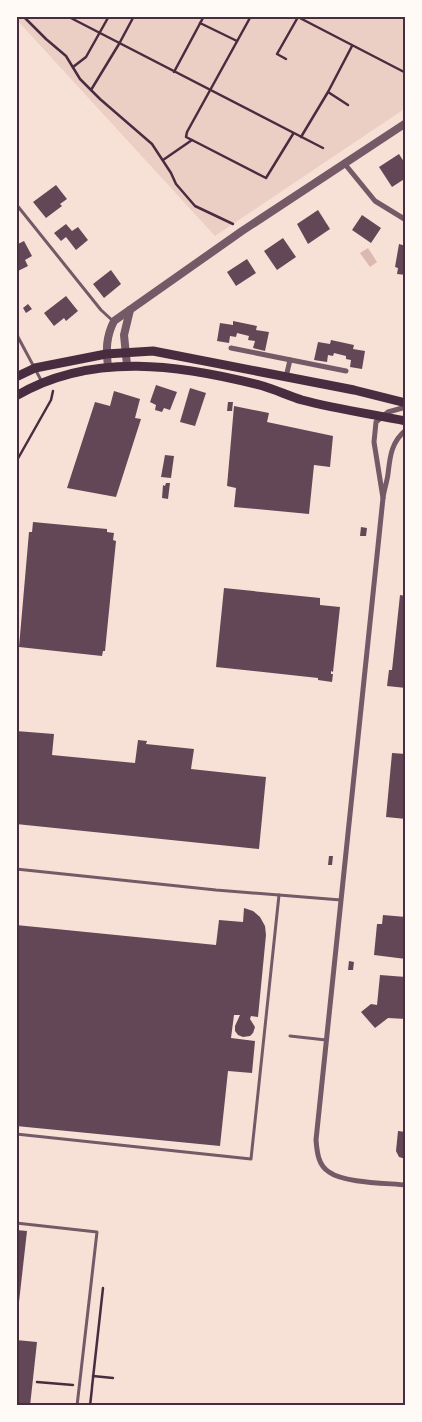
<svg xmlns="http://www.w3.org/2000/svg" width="422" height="1422" font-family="Lora,serif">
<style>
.green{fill:#ebcfc5}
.water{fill:#dcb8b0}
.building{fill:#644757}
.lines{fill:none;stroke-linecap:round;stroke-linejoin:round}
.path{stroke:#4a2c40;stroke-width:2.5}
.service{stroke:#755966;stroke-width:3}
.minor{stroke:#755966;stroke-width:5}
.tertiary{stroke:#755966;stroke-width:8}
.secondary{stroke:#4a2c40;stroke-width:9}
.neatline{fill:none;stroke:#4a2c40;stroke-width:2}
</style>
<rect width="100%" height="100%" fill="#f7e1d7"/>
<polygon class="green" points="16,16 406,16 406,108 215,236 16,19"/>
<polygon class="water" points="368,248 377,262 370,267 360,253"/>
<g class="building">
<polygon points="399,154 406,165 406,178 392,187 379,167"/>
<polygon points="56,185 67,199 60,204 62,206 46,218 33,202"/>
<polygon points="318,210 330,229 308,244 297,224"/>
<polygon points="362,215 381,228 371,243 352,230"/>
<polygon points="66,224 72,231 78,227 88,240 76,250 66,237 61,241 54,233"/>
<polygon points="283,238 296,257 277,270 264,251"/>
<polygon points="24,241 32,256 25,260 28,266 16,272 16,245"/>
<polygon points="399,244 406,246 406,275 397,274 398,268 395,267"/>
<polygon points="247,259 256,273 236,286 227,272"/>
<polygon points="111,270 121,284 104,298 93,284"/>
<polygon points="66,296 78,311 66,321 64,318 54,326 44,313"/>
<polygon points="28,304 32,309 26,313 23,308"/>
<polygon points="233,321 257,326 256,330 269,332 265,351 253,348 255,341 248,340 249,336 237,333 236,337 230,336 229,343 217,341 220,323 233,325"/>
<polygon points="331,340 354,345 353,349 365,351 362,369 350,367 351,360 346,359 346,356 334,353 333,356 328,355 327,362 314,360 318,342 330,344"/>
<polygon points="156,385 177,392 170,410 164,408 162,412 155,410 156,405 150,402"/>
<polygon points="190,388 206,393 195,426 180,422"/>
<polygon points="114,391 140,399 135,418 141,419 116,497 67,488 95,402 110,406"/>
<polygon points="228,402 233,402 232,411 227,411"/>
<polygon points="234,406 269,413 267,422 333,436 330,467 314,465 309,514 234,507 236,488 227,486"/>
<polygon points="165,455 174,456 171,478 161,477"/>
<polygon points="166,483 170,483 168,499 162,498 163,485 165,486"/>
<polygon points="33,522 107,529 107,532 114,533 113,540 116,541 105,651 103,651 102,656 19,647 29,532 32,532"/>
<polygon points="361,527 367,528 366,536 360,536"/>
<polygon points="224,588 320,598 320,605 340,607 333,672 331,671 331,674 333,674 332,682 318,680 318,678 216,667"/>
<polygon points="400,595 406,596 406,688 387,686 389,670 392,670"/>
<polygon points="16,731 54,734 52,755 135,763 138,740 147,741 146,744 194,749 191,769 266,777 259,849 16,824"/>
<polygon points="392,753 406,754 406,819 386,817"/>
<polygon points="329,856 333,856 332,865 328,865"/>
<polygon points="244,908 253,911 260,917 265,926 266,935 258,1017 251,1016 250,1019 255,1027 253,1033 250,1036 243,1037 238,1035 235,1031 235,1026 240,1015 234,1015 231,1038 255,1041 252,1073 228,1071 220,1146 16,1126 16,925 216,945 219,920 243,922"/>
<polygon points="383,915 406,917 406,959 374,955 377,924 382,924"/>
<polygon points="349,961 354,962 353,970 348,970"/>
<polygon points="380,975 406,977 406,1019 388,1018 375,1028 361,1012 371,1004 377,1005"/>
<polygon points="398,1131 406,1132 406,1159 399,1157 396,1151"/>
<polygon points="16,1230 27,1231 18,1311 16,1311"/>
<polygon points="16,1340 37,1342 30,1406 16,1406"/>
</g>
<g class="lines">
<g class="path">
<polyline points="23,16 46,39 66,56 80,79 100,99 152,144 171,173 176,184 195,206 233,224"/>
<polyline points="67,16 323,148"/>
<polyline points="296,16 406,73"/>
<polyline points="200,23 237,41"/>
<polyline points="286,59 277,54 298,17"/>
<polyline points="73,67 86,57 109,16"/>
<polyline points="174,72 204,16"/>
<polyline points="91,90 119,44 134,16"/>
<polyline points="328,92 348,105"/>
<polyline points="301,137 328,92 352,46"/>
<polyline points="192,140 186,137 187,132 251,16"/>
<polyline points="163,160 192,140 266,178 293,134"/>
<polyline points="16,462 51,400 53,391"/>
<polyline points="93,1376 113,1378"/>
<polyline points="37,1382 73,1385"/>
<polyline points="92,1387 103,1288"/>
<polyline points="90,1404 106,1406"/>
<polyline points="90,1406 92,1388"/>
</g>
<g class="service">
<polyline points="16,204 101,310 113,321"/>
<polyline points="16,329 18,337 42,382"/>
<polyline points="16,869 216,890 341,900"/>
<polyline points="290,1036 326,1040"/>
<polyline points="16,1134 251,1159 279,895"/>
<polyline points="16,1223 97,1232 77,1406"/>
</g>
<g class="minor">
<polyline points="344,163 375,201 406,220"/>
<polyline points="231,348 346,371"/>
<polyline points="286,377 290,360"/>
<path d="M406,407L388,412L376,422L374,442L383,498C384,490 387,482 388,474C390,457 391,442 406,430"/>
<path d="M383,498L316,1140C317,1152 318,1165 329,1172C344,1183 386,1183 406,1185"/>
</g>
<g class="tertiary">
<polyline points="127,365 124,335 130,310"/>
<path d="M108,367C106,349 106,337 114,321L242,231L406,123"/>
</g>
<g class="secondary">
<polyline points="16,377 35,368 106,354 153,351 354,390 406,403"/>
<path d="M16,396C92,351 182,365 263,386C276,390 289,396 302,400C336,409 371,414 406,421"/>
</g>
</g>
<rect width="422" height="1422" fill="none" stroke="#fffaf5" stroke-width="35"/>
<rect x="18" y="18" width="386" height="1386" class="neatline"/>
</svg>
